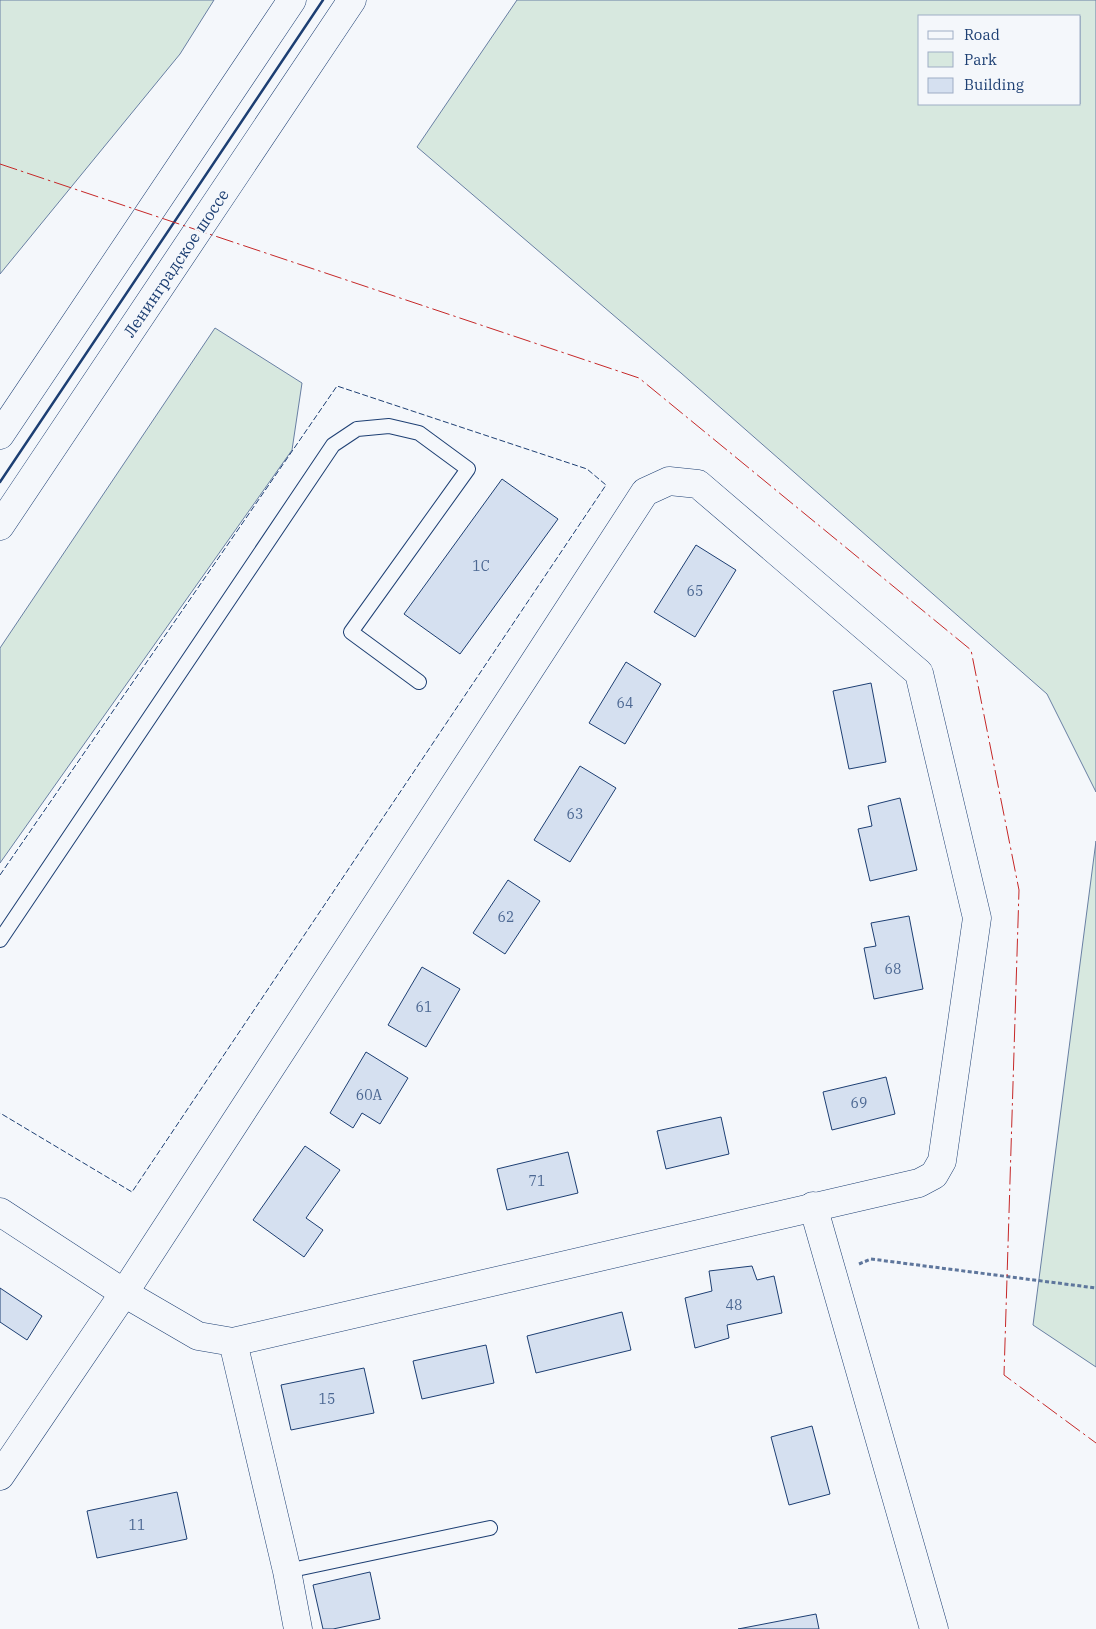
<svg xmlns="http://www.w3.org/2000/svg" width="1096" height="1629" font-family="'IBM Plex Serif',serif">
<style>
.green{fill:#d7e8df;stroke:#687fa3;fill-rule:evenodd}
.building{fill:#d5e0f0;stroke:#1d3f73}
.lines{fill:none;stroke-linecap:round;stroke-linejoin:round}
.lane-casing{stroke:#1d3f73;stroke-width:16}
.street-casing{stroke:#1d3f73;stroke-width:29}
.highway-casing{stroke:#1d3f73;stroke-width:29}
.path{stroke:#5e769c;stroke-width:3;stroke-dasharray:4 2.5;stroke-linecap:butt}
.lane{stroke:#f4f7fb;stroke-width:14}
.street{stroke:#f4f7fb;stroke-width:28}
.highway{stroke:#f4f7fb;stroke-width:28}
.fence{stroke:#1d3f73;stroke-width:1;stroke-dasharray:6 2.5;stroke-linecap:butt}
.wall{stroke:#1d3f73;stroke-width:2.5}
.power{stroke:#c62828;stroke-width:1;stroke-dasharray:18 4 2.5 4;stroke-linecap:butt}
.labels{text-anchor:middle;stroke-width:4;stroke-linejoin:round;paint-order:stroke}
.number-label{font-size:14px;fill:#4b6792}
.street-label{font-size:16px;fill:#1d3f73;stroke:#f4f7fb}
</style>
<rect width="100%" height="100%" fill="#f4f7fb"/>
<g class="green">
<polygon points="0,0 214,0 180,54 0,274"/>
<path d="M517,0H1096V792L1047,694L681,373L417,147ZM920,16H1080V104H920Z"/>
<polygon points="215,328 302,383 292,450 0,863 0,648"/>
<polygon points="1096,841 1096,1367 1033,1325"/>
</g>
<g class="building">
<polygon points="502,479 558,519 460,654 404,614"/>
<polygon points="696,545 736,570 695,637 654,612"/>
<polygon points="626,662 661,684 625,744 589,723"/>
<polygon points="871,683 886,762 849,769 833,691"/>
<polygon points="580,766 616,788 570,862 534,840"/>
<polygon points="900,798 917,870 870,881 858,829 872,826 868,806"/>
<polygon points="508,880 540,901 505,954 473,933"/>
<polygon points="909,916 923,989 874,999 864,948 876,946 871,923"/>
<polygon points="422,967 460,989 426,1047 388,1025"/>
<polygon points="366,1052 408,1078 380,1124 362,1113 353,1128 330,1113"/>
<polygon points="886,1077 895,1114 832,1130 823,1092"/>
<polygon points="721,1117 729,1154 666,1169 657,1131"/>
<polygon points="305,1146 340,1170 306,1218 323,1230 304,1257 253,1220"/>
<polygon points="568,1152 578,1193 507,1210 497,1169"/>
<polygon points="752,1266 757,1280 774,1276 782,1313 727,1325 729,1338 695,1348 685,1298 712,1291 709,1271"/>
<polygon points="0,1288 42,1316 27,1340 0,1322"/>
<polygon points="622,1312 631,1350 536,1373 527,1336"/>
<polygon points="486,1345 494,1383 422,1399 413,1361"/>
<polygon points="364,1368 374,1413 291,1430 281,1385"/>
<polygon points="812,1426 830,1494 789,1505 771,1437"/>
<polygon points="177,1492 187,1539 97,1558 87,1511"/>
<polygon points="370,1572 380,1619 333,1629 323,1629 313,1585"/>
<polygon points="816,1614 819,1629 738,1629"/>
</g>
<g class="lines">
<defs>
<g id="lane">
<polyline points="0,940 333,445 357,429 389,426 419,433 468,469 351,632 419,682"/>
<polyline points="287,1571 490,1528"/>
</g>
<g id="street">
<polyline points="813,1206 934,1629"/>
<polyline points="0,1212 124,1293 198,1336 233,1342 919,1183 934,1175 942,1161 977,918 919,673 698,484 669,481 645,492 124,1293 0,1476"/>
<polyline points="233,1342 287,1571 298,1629"/>
</g>
<g id="highway">
<polyline points="0,435 292,0"/>
<polyline points="0,526 352,0"/>
</g>
</defs>
<use href="#lane" class="lane-casing"/>
<use href="#street" class="street-casing"/>
<use href="#highway" class="highway-casing"/>
<polyline class="path" points="859,1264 871,1259 1096,1288"/>
<use href="#lane" class="lane"/>
<use href="#street" class="street"/>
<use href="#highway" class="highway"/>
<polyline class="fence" points="0,875 337,386 587,469 606,485 132,1192 0,1113"/>
<polyline class="wall" points="0,482 323,0"/>
<polyline class="power" points="0,164 639,378 971,650 1019,890 1004,1375 1096,1443"/>
</g>
<g class="labels">
<g class="number-label">
<text x="481" y="571">1С</text>
<text x="695" y="596">65</text>
<text x="625" y="708">64</text>
<text x="575" y="819">63</text>
<text x="506" y="922">62</text>
<text x="893" y="974">68</text>
<text x="424" y="1012">61</text>
<text x="369" y="1100">60А</text>
<text x="859" y="1108">69</text>
<text x="537" y="1186">71</text>
<text x="734" y="1310">48</text>
<text x="327" y="1404">15</text>
<text x="137" y="1530">11</text>
</g>
<g class="street-label">
<text transform="translate(176 263) rotate(-56)" y="6">Ленинградское шоссе</text>
</g>
</g>
<rect x="918" y="15" width="162" height="90" fill="#f4f7fb" stroke="#9eadc5"/>
<rect x="928" y="31" width="25" height="8" fill="#f4f7fb" stroke="#9eadc5"/>
<text x="964" y="40" font-size="15" fill="#1d3f73">Road</text>
<rect x="928" y="52" width="25" height="15" fill="#d7e8df" stroke="#9eadc5"/>
<text x="964" y="65" font-size="15" fill="#1d3f73">Park</text>
<rect x="928" y="78" width="25" height="15" fill="#d5e0f0" stroke="#9eadc5"/>
<text x="964" y="90" font-size="15" fill="#1d3f73">Building</text>
</svg>
